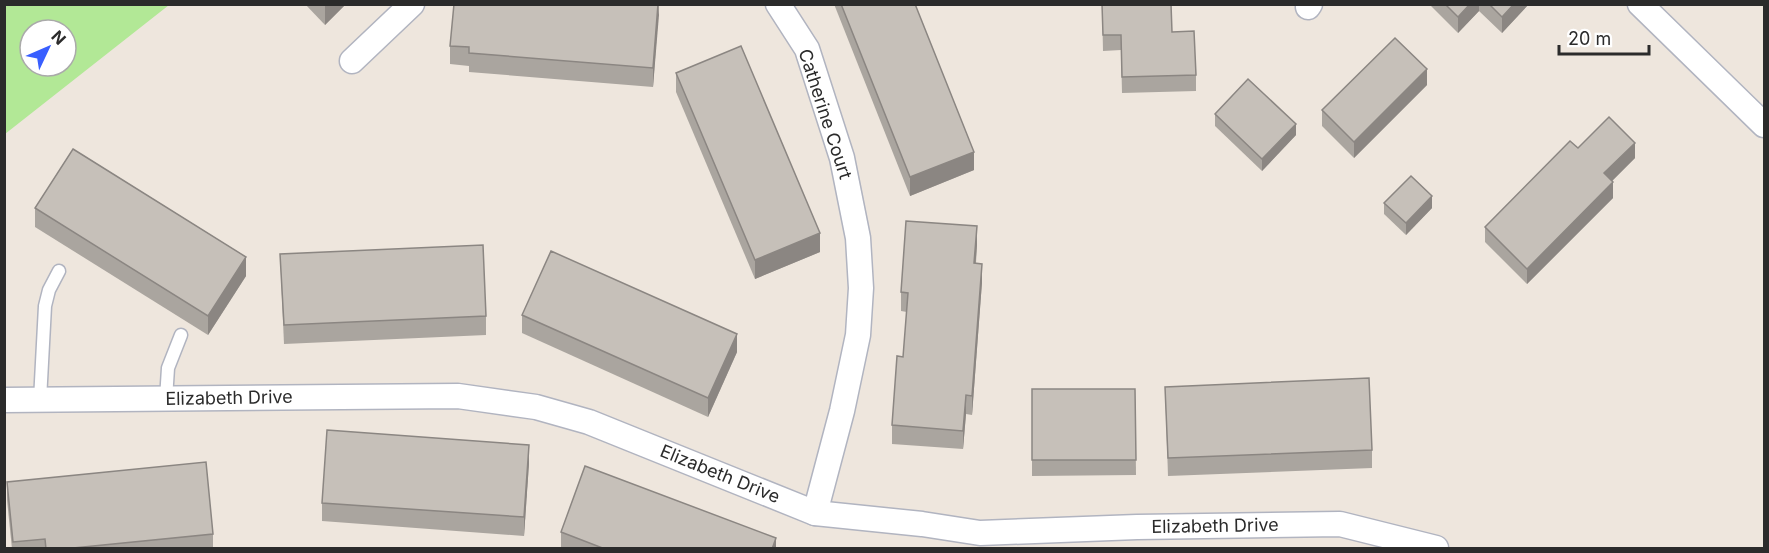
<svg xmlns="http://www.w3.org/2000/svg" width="1769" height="553" font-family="Inter,sans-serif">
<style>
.green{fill:#b2e896;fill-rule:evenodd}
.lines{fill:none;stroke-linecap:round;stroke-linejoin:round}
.service-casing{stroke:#b1b4c0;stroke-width:15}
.minor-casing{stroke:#b1b4c0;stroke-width:27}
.service{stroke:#fff;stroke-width:12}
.minor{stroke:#fff;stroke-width:24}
.wall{fill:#aaa59f}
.shaded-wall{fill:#8b8682}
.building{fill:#c6c0b9;stroke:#8b8682;stroke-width:1.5}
.labels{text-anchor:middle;stroke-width:5;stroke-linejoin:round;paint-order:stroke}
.street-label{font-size:18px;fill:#2b2b2b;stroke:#fff}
</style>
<rect width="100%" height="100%" fill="#eee6dd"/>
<path class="green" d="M5,4H169V5L5,134ZM30,30H66V66H30Z"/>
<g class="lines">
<defs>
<g id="service">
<polyline points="166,399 168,368 181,335"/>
<polyline points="40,400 45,306 49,290 59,271"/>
</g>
<g id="minor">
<polyline points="778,4 807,49 842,158 858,238 861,288 858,335 842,411 815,513"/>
<polyline points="1640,4 1764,125"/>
<polyline points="1308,7 1310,4"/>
<polyline points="352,61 412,4"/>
<polyline points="4,400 458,396 536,407 589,422 815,513 922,524 980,533 1137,527 1340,524 1436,548"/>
</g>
</defs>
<use href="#service" class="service-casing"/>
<use href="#minor" class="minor-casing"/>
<use href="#service" class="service"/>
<use href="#minor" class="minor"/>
</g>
<g class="wall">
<polygon points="305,4 346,4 325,25"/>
<polygon points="659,4 653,87 469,72 469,66 450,64 450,46"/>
<polygon points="834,4 915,4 974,170 910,196"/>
<polygon points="1102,4 1172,32 1196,75 1196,91 1122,93 1121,50 1103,51"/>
<polygon points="1429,4 1529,4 1502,33 1479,11 1458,33"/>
<polygon points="676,73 820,252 755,279 676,92"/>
<polygon points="1427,85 1354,158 1322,126 1322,110"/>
<polygon points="1215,114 1296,135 1262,171 1215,126"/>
<polygon points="1578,148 1635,158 1612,181 1613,198 1527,284 1485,242 1485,227"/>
<polygon points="1384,203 1432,208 1406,235 1384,214"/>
<polygon points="35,208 246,276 208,335 35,227"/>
<polygon points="977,245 976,263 982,282 972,415 966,414 963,449 892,444 892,425 903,357 907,312 901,311 901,292"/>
<polygon points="280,254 486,316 486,335 284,344"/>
<polygon points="522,315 737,352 708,417 522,333"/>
<polygon points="1165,387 1372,450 1372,468 1168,476"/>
<polygon points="1032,389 1135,389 1136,475 1032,476"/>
<polygon points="529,463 524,536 322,521 322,503"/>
<polygon points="7,482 213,534 213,549 12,549 7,500"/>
<polygon points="561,532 776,549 561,549"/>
</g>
<g class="shaded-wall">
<polygon points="326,4 346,4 325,25 325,6"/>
<polygon points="658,4 659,15 653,87 653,68"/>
<polygon points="1470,4 1479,4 1479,11 1458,33 1458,17"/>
<polygon points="1514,4 1529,4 1502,33 1502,17"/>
<polygon points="1427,69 1427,85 1354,158 1354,142"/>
<polygon points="1296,124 1296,135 1262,171 1262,159"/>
<polygon points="1635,143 1635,158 1604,189 1604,173"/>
<polygon points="974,152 974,170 910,196 910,177"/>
<polygon points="1613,182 1613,198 1527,284 1527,269"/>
<polygon points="1432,196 1432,208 1406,235 1406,223"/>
<polygon points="977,226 977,245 974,281 974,263"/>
<polygon points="820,233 820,252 755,279 755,260"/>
<polygon points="246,257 246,276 208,335 208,316"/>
<polygon points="982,264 982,282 972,415 972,396"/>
<polygon points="737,334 737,352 708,417 708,398"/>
<polygon points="966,395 966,414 963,449 963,431"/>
<polygon points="529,445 529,463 524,536 524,517"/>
<polygon points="776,538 776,549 772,549"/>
</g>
<g class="building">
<polygon points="454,4 658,4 653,68 469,53 469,47 450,46"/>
<polygon points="841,4 915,4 974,152 910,177"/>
<polygon points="1102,4 1171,4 1172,32 1194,31 1196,75 1122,77 1121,35 1103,35"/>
<polygon points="1445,4 1470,4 1458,17"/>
<polygon points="1489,4 1514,4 1502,17"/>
<polygon points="1395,38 1427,69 1354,142 1322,110"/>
<polygon points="741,46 820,233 755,260 676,73"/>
<polygon points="1248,79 1296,124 1262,159 1215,114"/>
<polygon points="1609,117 1635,143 1604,173 1613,182 1527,269 1485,227 1570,141 1578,148"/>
<polygon points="73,149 246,257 208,316 35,208"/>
<polygon points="1411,176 1432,196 1406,223 1384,203"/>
<polygon points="906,221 977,226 974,263 982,264 972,396 966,395 963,431 892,425 897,356 903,357 908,293 901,292"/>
<polygon points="483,245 486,316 284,325 280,254"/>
<polygon points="551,251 737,334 708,398 522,315"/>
<polygon points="1369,378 1372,450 1168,458 1165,387"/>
<polygon points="1032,389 1135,389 1136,460 1032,460"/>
<polygon points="327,430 529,445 524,517 322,503"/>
<polygon points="206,462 213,534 63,549 46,549 45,539 13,542 7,482"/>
<polygon points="585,466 776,538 772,549 605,549 561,532"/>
</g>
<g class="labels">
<g class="street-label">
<text transform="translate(825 114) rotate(72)" y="6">Catherine Court</text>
<text transform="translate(229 398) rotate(-1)" y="6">Elizabeth Drive</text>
<text transform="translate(720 474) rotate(22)" y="6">Elizabeth Drive</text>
<text transform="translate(1215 526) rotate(-1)" y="6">Elizabeth Drive</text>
</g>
</g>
<rect width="1769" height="553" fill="none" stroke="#2b2b2b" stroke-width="12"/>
<g transform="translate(48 48) rotate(46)"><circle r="28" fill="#ffffff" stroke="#aaaaaa" stroke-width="1.5"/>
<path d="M0-4.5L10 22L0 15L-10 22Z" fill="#395fff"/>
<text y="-9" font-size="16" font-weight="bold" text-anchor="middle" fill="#2b2b2b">N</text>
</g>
<path d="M1559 45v9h90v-9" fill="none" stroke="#2b2b2b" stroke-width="3"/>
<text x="1568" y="45" font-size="18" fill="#2b2b2b" stroke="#ffffff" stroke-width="4.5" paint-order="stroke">20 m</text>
</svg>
